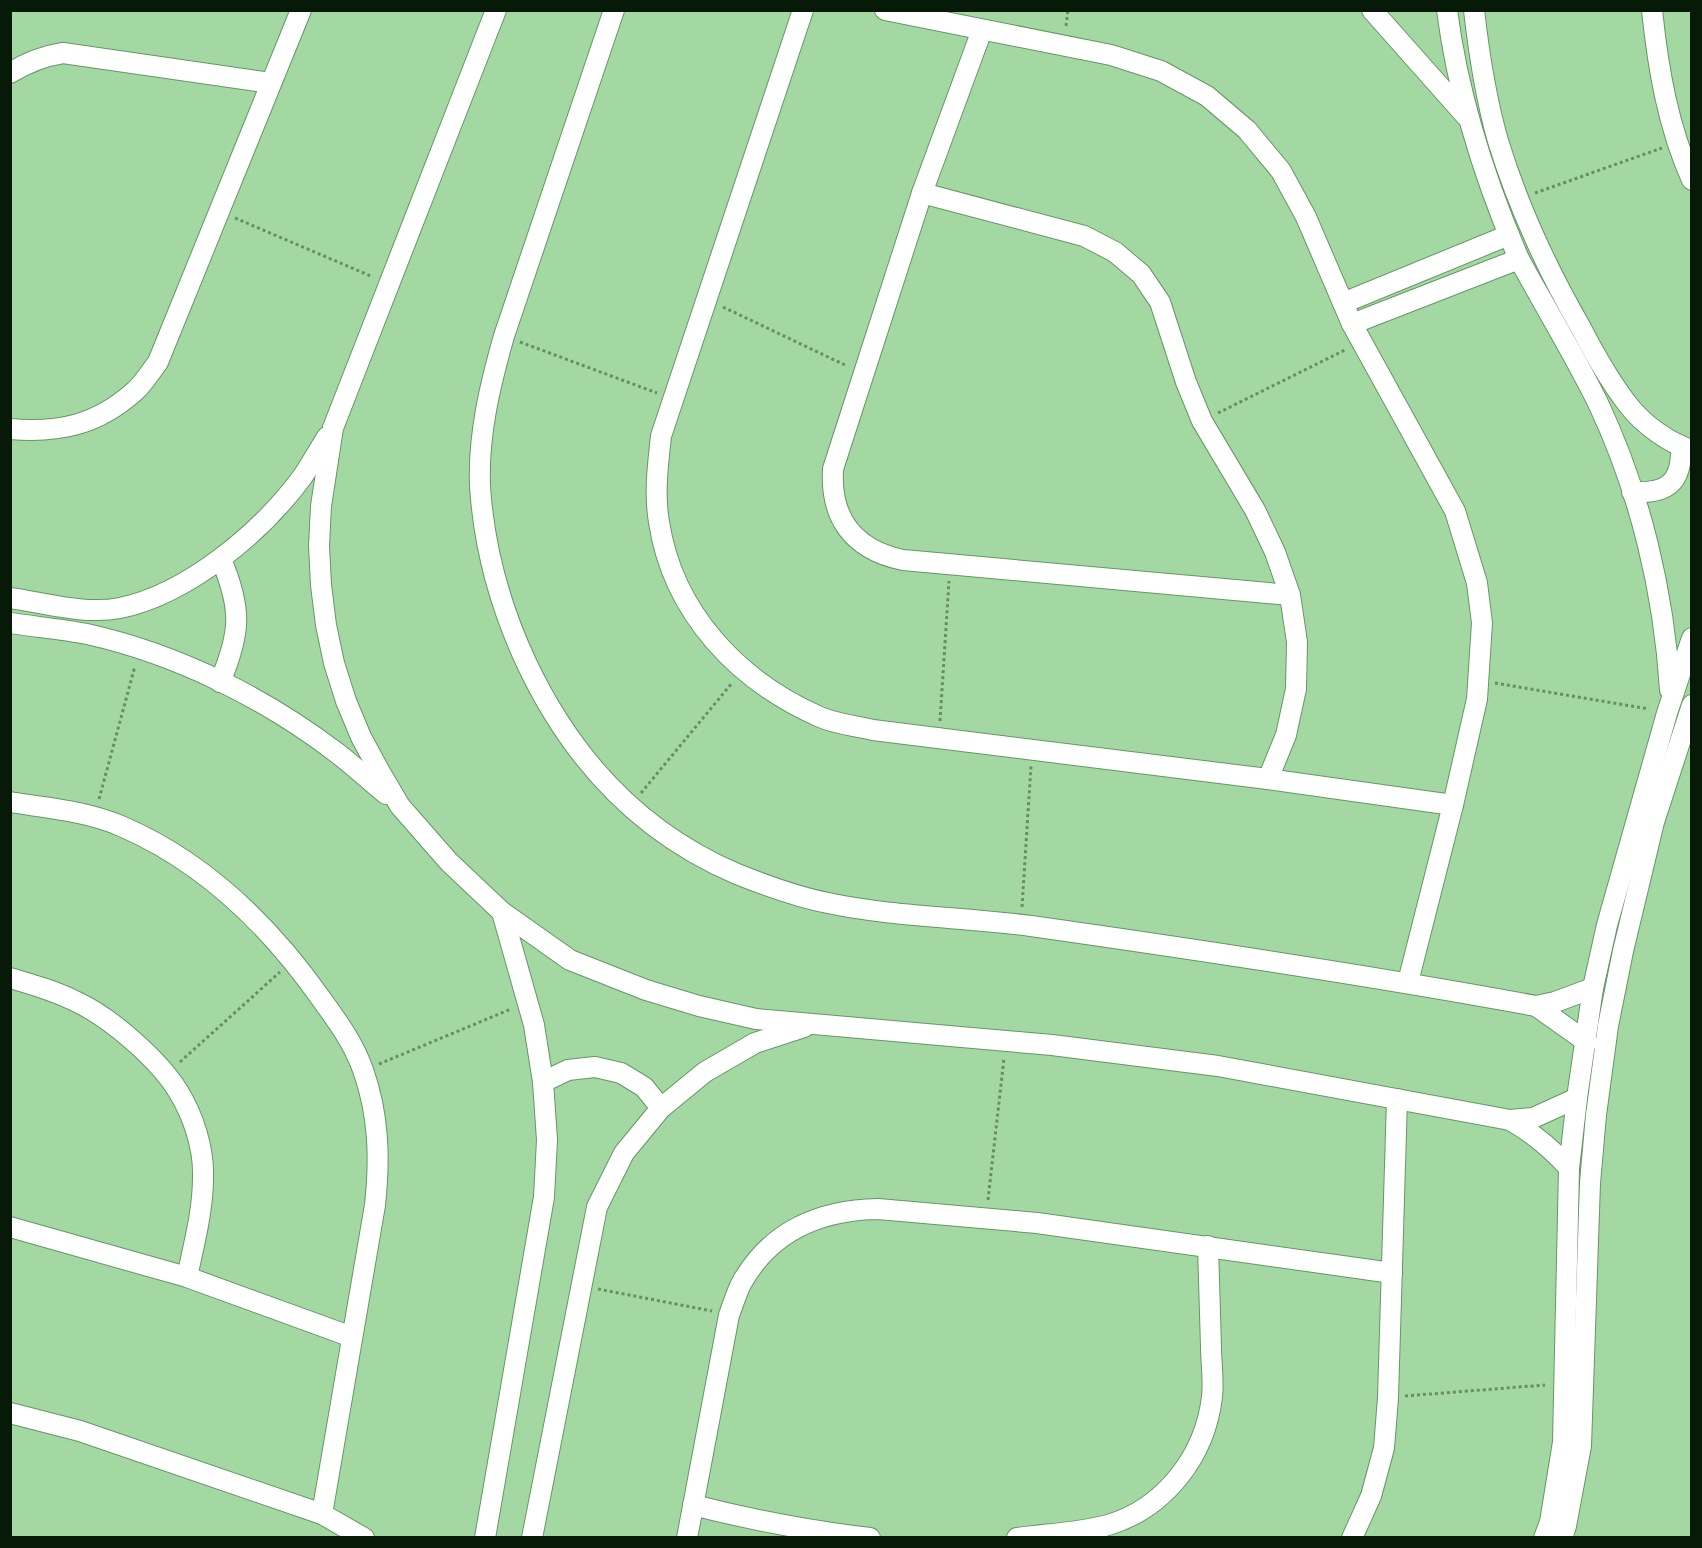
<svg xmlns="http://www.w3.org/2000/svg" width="1702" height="1548" font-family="'Public Sans',sans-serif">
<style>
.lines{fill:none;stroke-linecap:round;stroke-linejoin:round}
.street-casing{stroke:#659765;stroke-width:22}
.path{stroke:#678e67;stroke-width:3;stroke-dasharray:3 3;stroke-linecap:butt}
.street{stroke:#fff;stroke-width:20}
</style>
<rect width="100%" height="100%" fill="#a4d8a3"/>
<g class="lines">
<defs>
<g id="street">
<polyline points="496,10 333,428 321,506 319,546 321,585 326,625 334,663 346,701 361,737 380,772 400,806 449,862 502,912 570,960 646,990 699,1006 756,1019 1052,1045 1218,1066 1510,1120 1533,1118 1577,1098"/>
<path d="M614,10L504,336C490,385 478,435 480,486C484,549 500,606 526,662C571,758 638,832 737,874C767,886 797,897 828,903C894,917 963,917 1031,926C1200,950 1368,975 1536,1006L1555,1002L1593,988"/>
<path d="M803,10L661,436C658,464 654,493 659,522C673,613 738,681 820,717C836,724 856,726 873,730L1268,779L1453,805"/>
<polyline points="885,10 1111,55 1161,71 1207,96 1247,130 1281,171 1306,217 1352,324 1455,511 1477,583 1482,623 1477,699 1453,805 1408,982"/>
<polyline points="1372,10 1466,116"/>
<path d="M1447,10C1458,96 1485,180 1519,259C1545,307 1574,354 1598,403C1640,492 1664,592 1670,690"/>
<path d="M1474,10C1479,54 1486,99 1498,141C1518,206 1547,269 1581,328C1595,355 1610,382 1629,406C1644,425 1669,443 1692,450"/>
<path d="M1652,10C1658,68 1668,127 1692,180"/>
<path d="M982,30L922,193L833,469C830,519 854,550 903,560L1290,595"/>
<path d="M10,73C28,62 43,56 63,53L271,83"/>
<polyline points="922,193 1084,236 1115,252 1141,274 1160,302 1186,382 1202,421 1255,510 1275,552 1290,595 1297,642 1296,689 1286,735 1268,779"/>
<polyline points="1343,303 1509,235"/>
<polyline points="1352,324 1519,259"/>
<path d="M10,429C60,433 97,425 135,391C144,383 151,371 158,362L301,10"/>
<path d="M1632,492C1667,494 1682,483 1681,447"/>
<path d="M10,598C45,603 85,615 120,608C188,594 262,532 303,476C311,464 319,450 327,437"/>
<path d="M10,623C36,627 62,629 87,634C177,654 265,698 337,753C354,766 370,781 386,794"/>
<path d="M220,682C241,632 242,609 221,559"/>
<path d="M10,802C47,808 87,811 121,826C205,862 270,926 322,1000C338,1022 354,1044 363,1070C379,1115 380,1159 375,1205L322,1514"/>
<path d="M10,978C34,985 58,992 79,1003C112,1019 159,1060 178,1091C193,1115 204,1148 203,1177C203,1211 194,1244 187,1277"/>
<polyline points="1536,1006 1587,1042"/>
<polyline points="543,1082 568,1070 595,1067 621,1073 644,1087 661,1108"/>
<path d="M1510,1120C1533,1133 1551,1148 1569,1168"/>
<polyline points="10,1227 187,1277 352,1337"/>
<polyline points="10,1413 80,1431 322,1514 364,1538"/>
<path d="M693,1505C752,1520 809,1531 870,1538"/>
<polyline points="485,1538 544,1197 547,1140 543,1082 534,1025 502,912"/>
<polyline points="532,1538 597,1207 624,1153 661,1108 705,1072 755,1043 804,1027"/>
<path d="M687,1538L729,1315C733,1305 736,1294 741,1284C770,1231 820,1210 878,1209L1037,1223L1392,1273"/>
<path d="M1017,1538C1046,1534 1079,1533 1108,1525C1165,1508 1205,1456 1212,1397C1214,1381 1211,1363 1211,1347C1210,1313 1209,1280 1208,1246"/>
<polyline points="1352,1538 1371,1496 1384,1448 1388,1398 1397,1099"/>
<polyline points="1544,1538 1550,1522 1563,1442 1569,1168 1577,1098 1593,988 1607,925 1667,713 1692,638"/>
<polyline points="1562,1538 1566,1526 1581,1446 1590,1183 1596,1115 1608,1026 1623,951 1654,822 1692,705"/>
</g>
</defs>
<use href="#street" class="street-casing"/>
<g class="path">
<polyline points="1066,26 1068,10"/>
<polyline points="1535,193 1662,148"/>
<polyline points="235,218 373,277"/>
<polyline points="723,307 847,366"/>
<polyline points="520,342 657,393"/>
<polyline points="1218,413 1347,349"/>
<polyline points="1495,683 1649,709"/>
<polyline points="940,721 949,581"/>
<polyline points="641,793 732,683"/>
<polyline points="99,799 135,666"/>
<polyline points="1022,907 1031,766"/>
<polyline points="180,1062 280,972"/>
<polyline points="379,1064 511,1009"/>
<polyline points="988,1200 1004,1058"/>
<polyline points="598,1289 712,1311"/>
<polyline points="1405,1396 1545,1385"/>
</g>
<use href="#street" class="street"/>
</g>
<rect width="1702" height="1548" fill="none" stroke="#071a07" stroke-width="24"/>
</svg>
